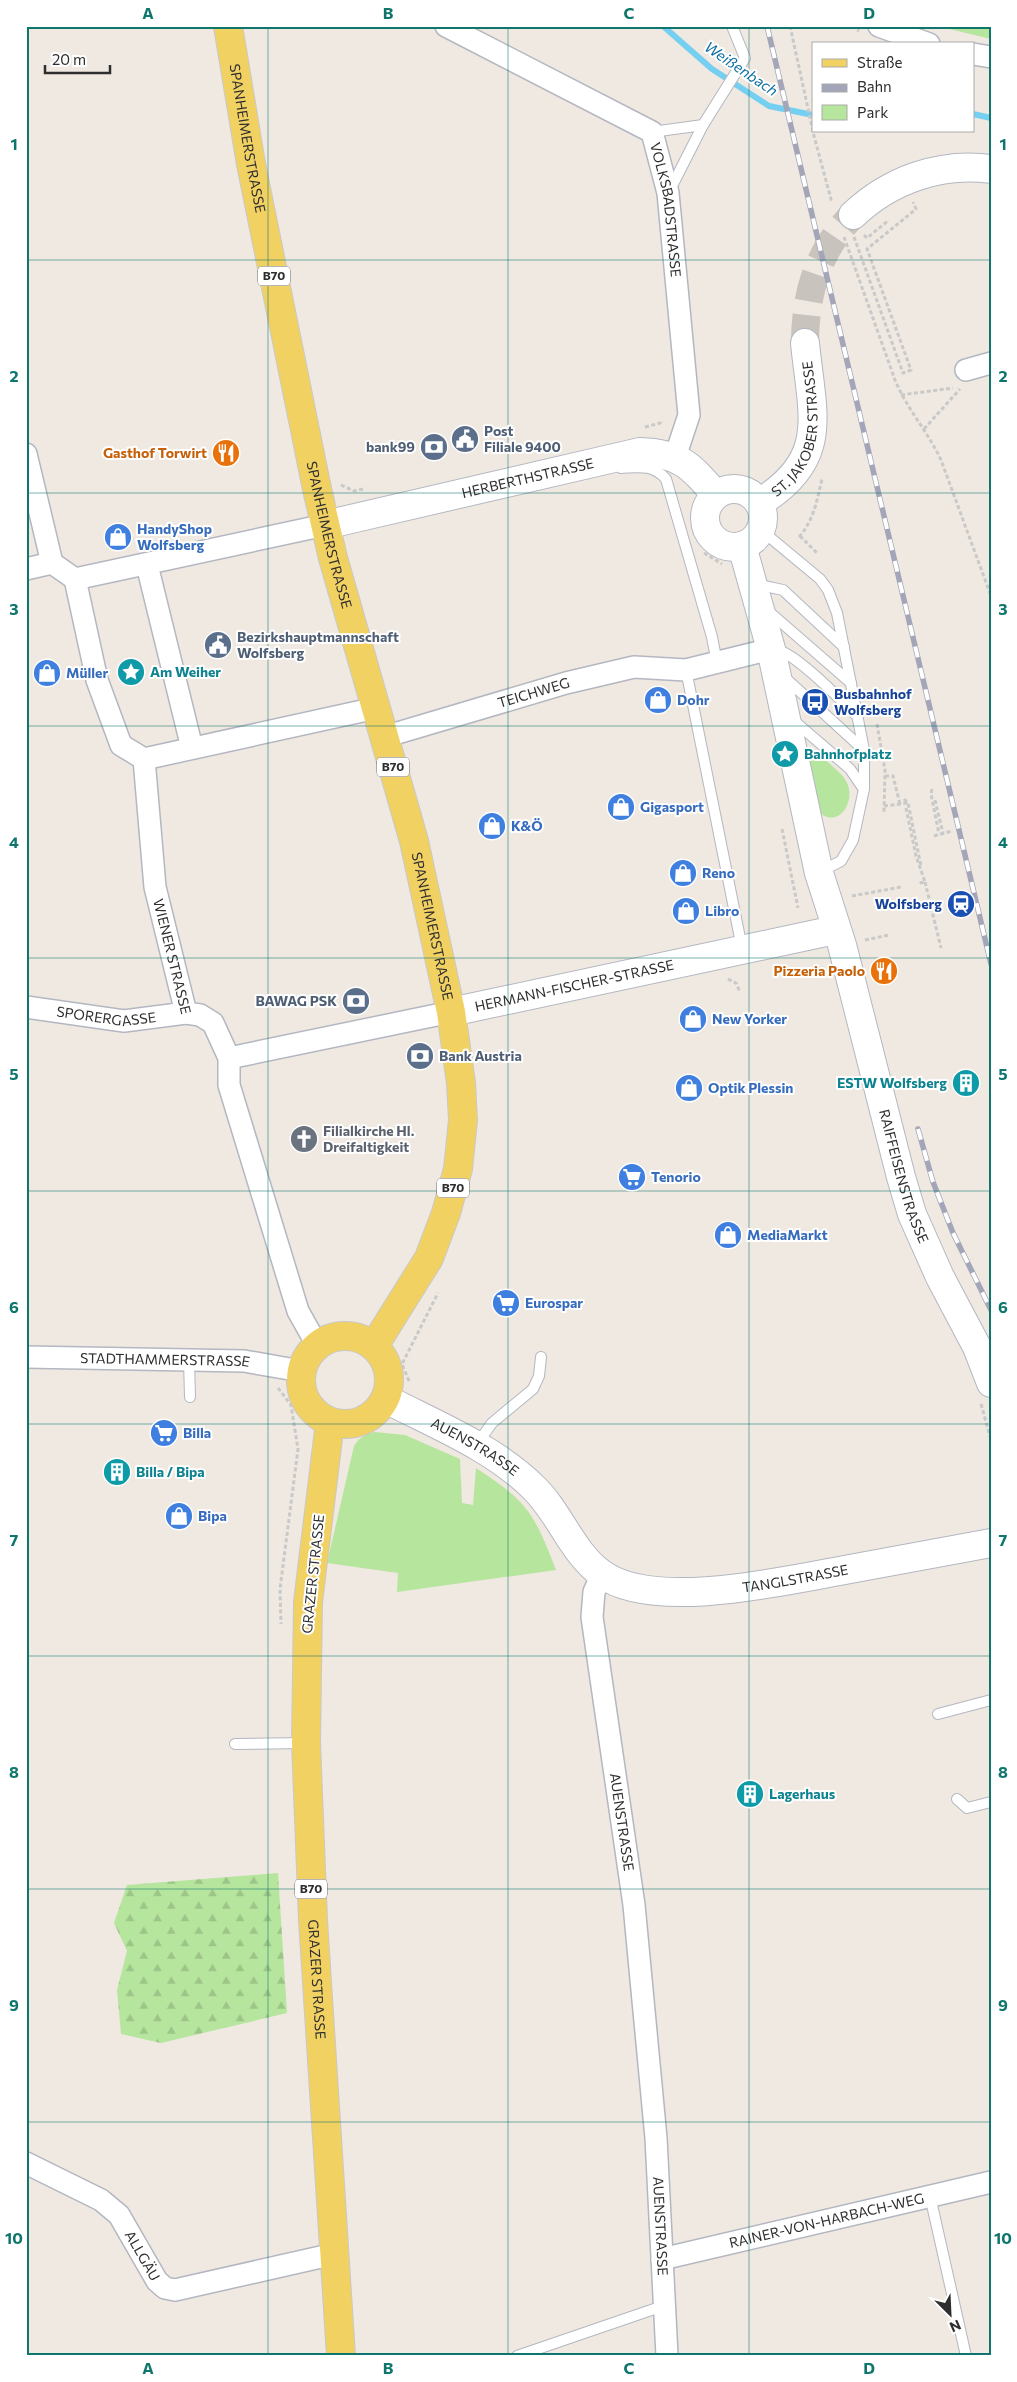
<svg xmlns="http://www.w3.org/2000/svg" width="1017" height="2382" font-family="Commissioner,sans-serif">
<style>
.green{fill:#b6e59e}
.forest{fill:url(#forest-firs)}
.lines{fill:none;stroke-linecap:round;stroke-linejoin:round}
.stream{stroke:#75cff0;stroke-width:6}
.secondary-tunnel{stroke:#c8c4bd;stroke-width:28;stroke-dasharray:28 14;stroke-linecap:butt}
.lane-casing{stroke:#b4b7c1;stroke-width:12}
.street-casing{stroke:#b4b7c1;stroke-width:24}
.secondary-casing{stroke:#b4b7c1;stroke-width:30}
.primary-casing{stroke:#c9c9c9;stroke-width:30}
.path{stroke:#c9c9c9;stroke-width:3;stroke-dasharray:4 2.5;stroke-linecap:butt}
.lane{stroke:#fff;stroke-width:10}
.street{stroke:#fff;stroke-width:21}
.secondary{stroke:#fff;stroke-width:28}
.primary{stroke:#f2d163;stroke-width:28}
.rail-casing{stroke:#a3a6b8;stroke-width:5.5}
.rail{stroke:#fff;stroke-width:4;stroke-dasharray:11;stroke-linecap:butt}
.grid{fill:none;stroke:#0f766e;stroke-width:1;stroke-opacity:0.55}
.labels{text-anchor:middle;stroke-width:4;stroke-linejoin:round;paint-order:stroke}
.shield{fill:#fff;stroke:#6d6d6d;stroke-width:1}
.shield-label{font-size:12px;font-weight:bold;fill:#2e2e2e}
.street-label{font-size:14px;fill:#2e2e2e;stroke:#fff}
.service-label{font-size:14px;font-weight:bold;fill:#4e5e75;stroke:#fff;text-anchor:start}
.food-label{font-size:14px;font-weight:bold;fill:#c56008;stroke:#fff;text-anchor:end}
.shop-label{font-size:14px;font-weight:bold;fill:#366cbe;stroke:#fff;text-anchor:start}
.culture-label{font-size:14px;font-weight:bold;fill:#0d838f;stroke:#fff;text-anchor:start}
.transit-label{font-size:14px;font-weight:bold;fill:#164399;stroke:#fff;text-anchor:start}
.worship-label{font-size:14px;font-weight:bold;fill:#5b616d;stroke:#fff;text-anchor:start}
.water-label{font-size:15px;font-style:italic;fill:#0d6fa3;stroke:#fff}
.neatline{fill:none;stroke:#0f766e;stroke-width:2}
.grid-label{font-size:16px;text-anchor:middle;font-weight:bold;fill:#0f766e}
</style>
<defs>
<pattern id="forest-firs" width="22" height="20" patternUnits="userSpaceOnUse" patternTransform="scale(1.25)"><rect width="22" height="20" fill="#b6e59e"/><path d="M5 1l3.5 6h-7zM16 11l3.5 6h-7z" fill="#9dc588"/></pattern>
</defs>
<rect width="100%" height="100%" fill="#efe9e1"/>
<g class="green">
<polygon points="937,26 991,26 991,39"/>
<path d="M810,748C818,752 823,757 829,763C835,769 844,775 847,783C857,804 834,833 816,808L805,755Z"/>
<path d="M375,1432L405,1435L460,1459L462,1503L473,1505L476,1468C528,1502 534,1513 556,1570L397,1592L398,1573L327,1563L354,1446C359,1437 366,1434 375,1432Z"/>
</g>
<polygon class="forest" points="278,1873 287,2013 161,2043 121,2034 117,1990 127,1951 114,1923 127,1885"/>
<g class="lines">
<g class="stream">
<polyline points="663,26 712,69 769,106 813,115"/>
<polyline points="973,114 991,118"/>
</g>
<path class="secondary-tunnel" d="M805,343C805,294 818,250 853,215"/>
<defs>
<g id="lane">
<polyline points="652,132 703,125"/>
<polyline points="670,190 703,125 745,58 732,26"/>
<path d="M621,468C639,467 653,464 666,479L712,637L717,663"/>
<polyline points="761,530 820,579 828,590 837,613 864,750 864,789 853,840 841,861 820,872"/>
<polyline points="755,584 783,590 844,647"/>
<polyline points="767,610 851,683"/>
<path d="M774,649C794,651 841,700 857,716"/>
<polyline points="686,670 742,948"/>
<polyline points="783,676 864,750"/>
<polyline points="793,720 850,769 863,788"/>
<polyline points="189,1360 190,1397"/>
<polyline points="477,1444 492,1423 533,1389 539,1376 541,1357"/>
<polyline points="938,1714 991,1700"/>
<polyline points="235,1744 305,1743"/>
<polyline points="957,1799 967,1808 991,1802"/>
<polyline points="930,2196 966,2356"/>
<polyline points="517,2356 663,2306"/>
</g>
<g id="street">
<path id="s1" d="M446,26L652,132L668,193L689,415L675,457"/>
<polyline points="879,26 929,44"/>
<polyline points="973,54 991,57"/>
<polyline points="966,370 991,363"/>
<polyline points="26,454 52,563"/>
<polyline points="52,563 75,579 325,525"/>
<polyline points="147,565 192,748"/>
<polyline points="26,569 52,563"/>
<polyline points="75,579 97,680 121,745 144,759"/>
<path id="s2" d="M384,737L566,683L634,667L686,670L771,649"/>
<path id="s3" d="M144,759L155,887L186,1013"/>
<polyline points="144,759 376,708"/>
<path id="s4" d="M26,1007L124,1021L186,1013L200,1015L213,1023L229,1058V1085L298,1311L317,1345"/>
<polyline points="229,1058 451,1012"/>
<path id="s5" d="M26,1357L244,1361L301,1371"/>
<path id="s6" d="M602,1574L594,1592L592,1617L634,1905L656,2138L667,2356"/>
<path id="s7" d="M26,2163L101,2200L119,2215L157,2281L165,2288L175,2290L334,2254"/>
<path id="s8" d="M662,2259L991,2182"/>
</g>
<g id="secondary">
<path d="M853,215C890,180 940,162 991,169"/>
<circle cx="734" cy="518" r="29"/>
<path id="s9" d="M759,503C831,459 812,415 805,343"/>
<path id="s10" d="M325,525L640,452C680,453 691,466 716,495"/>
<path id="s11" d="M742,546L771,649L819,873L842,945L901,1177L912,1214L940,1277L977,1347L991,1383"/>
<path id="s12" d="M451,1012L835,930"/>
<path id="s13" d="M386,1399C436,1425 494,1448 534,1488C560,1513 572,1553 602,1574C654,1612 789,1580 850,1569C897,1560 944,1552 991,1543"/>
</g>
<g id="primary">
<path id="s14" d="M228,26L251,164L317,489L333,558L414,841L451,1012L461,1083L463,1120L458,1169L446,1213L429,1258L374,1346"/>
<circle cx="345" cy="1380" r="44"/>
<path id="s15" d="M330,1422L308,1602L306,1743L313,1920L341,2356"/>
</g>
</defs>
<use href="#lane" class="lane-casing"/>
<use href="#street" class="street-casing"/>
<use href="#secondary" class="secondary-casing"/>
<use href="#primary" class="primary-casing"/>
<g class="path">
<polyline points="790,26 814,136 832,203"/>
<polyline points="852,26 859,31"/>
<polyline points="864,235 867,238 889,220"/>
<path d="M844,237L895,380C907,409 928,432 941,460L991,596"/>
<polyline points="854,237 903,373 911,370 867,249 916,209 913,202"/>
<polyline points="901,395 953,388"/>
<polyline points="645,427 664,422"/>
<polyline points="924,429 960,389"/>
<polyline points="341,485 354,491 363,489"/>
<polyline points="800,536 818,554"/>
<path d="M799,537C814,520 817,500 822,479"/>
<polyline points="704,553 722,564"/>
<polyline points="877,724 885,770 884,813"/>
<polyline points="885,776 893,776 900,804"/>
<polyline points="932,789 931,794 939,834"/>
<polyline points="904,799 908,803 921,866"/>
<polyline points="935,800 943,833"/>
<polyline points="884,806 908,803"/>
<polyline points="906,808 916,856 925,882 919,883"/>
<polyline points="782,829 798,908"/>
<polyline points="934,836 952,831"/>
<polyline points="925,882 941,948"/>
<polyline points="852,896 901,887"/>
<polyline points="865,940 889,935"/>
<polyline points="728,979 736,983 740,992"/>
<polyline points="409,1381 402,1364 438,1293"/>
<polyline points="278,1388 291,1405 298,1449 280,1589 281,1624"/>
<polyline points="981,1404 991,1440"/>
</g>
<use href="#lane" class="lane"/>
<use href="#street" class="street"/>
<use href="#secondary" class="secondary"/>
<use href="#primary" class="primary"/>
<defs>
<g id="rail">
<polyline points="767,26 991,964"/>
<polyline points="918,1129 933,1182 953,1233 991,1310"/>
</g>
</defs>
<use href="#rail" class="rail-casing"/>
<use href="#rail" class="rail"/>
</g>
<path class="grid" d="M268,26V2356M508,26V2356M749,26V2356M26,260H991M26,493H991M26,726H991M26,958H991M26,1191H991M26,1424H991M26,1656H991M26,1889H991M26,2122H991"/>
<defs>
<symbol id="civic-disc" viewBox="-11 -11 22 22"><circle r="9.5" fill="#5c6f8a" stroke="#fff"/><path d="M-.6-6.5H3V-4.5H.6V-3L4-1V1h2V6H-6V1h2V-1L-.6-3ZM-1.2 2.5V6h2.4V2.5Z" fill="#fff"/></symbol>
<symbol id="bank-disc" viewBox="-11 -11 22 22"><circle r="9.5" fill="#5c6f8a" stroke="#fff"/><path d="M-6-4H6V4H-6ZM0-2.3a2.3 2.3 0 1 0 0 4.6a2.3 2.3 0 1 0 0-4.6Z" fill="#fff"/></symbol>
<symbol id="restaurant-disc" viewBox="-11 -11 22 22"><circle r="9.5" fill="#e8710a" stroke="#fff"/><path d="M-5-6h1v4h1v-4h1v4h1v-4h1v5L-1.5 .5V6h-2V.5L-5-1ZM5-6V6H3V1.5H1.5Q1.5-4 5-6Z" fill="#fff"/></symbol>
<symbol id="shop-disc" viewBox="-11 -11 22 22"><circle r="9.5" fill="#3f7fe0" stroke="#fff"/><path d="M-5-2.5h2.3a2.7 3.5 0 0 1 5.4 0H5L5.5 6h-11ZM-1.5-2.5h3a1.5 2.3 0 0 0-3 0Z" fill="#fff"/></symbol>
<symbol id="sight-disc" viewBox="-11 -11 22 22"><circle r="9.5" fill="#0f9aa8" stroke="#fff"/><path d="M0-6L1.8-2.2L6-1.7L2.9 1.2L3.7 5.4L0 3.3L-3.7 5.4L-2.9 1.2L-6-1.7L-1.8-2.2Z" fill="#fff"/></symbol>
<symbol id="bus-disc" viewBox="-11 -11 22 22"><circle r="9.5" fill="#1a4fb4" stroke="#fff"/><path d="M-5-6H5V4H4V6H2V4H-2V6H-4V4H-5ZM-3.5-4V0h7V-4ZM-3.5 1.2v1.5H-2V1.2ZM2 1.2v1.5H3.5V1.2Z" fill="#fff"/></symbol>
<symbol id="station-disc" viewBox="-11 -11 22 22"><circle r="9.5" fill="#1a4fb4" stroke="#fff"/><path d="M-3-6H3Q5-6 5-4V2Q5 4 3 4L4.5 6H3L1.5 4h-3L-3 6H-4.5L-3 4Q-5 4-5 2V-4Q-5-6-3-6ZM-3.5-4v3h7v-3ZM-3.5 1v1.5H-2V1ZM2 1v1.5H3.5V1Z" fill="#fff"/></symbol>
<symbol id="building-disc" viewBox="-11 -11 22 22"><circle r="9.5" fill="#0f9aa8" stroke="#fff"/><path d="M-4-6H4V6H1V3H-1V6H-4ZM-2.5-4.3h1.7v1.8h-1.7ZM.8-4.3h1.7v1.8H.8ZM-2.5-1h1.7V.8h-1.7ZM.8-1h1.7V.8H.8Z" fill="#fff"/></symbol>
<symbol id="church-disc" viewBox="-11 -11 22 22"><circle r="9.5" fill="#6b7280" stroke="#fff"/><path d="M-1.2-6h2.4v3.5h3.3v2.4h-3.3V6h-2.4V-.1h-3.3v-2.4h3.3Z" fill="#fff"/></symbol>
<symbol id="supermarket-disc" viewBox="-11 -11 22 22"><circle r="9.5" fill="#3f7fe0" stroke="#fff"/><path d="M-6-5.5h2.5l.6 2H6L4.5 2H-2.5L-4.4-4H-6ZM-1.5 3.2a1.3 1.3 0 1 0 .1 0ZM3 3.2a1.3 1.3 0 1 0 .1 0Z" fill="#fff"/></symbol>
</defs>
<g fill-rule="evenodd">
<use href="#civic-disc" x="449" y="423" width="32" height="32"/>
<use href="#bank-disc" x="418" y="431" width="32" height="32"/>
<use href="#restaurant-disc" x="210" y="437" width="32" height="32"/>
<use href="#shop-disc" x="102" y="521" width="32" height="32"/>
<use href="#civic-disc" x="202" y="629" width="32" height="32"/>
<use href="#sight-disc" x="115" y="656" width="32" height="32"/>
<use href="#shop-disc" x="31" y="657" width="32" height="32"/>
<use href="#shop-disc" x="642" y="684" width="32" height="32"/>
<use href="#bus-disc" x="799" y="686" width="32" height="32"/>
<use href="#sight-disc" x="769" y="738" width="32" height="32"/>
<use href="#shop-disc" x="605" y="791" width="32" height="32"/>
<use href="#shop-disc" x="476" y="810" width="32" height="32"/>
<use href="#shop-disc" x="667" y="857" width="32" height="32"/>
<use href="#station-disc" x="945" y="888" width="32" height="32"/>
<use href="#shop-disc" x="670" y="895" width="32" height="32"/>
<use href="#restaurant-disc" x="868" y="955" width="32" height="32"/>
<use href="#bank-disc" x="340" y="985" width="32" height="32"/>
<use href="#shop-disc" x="677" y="1003" width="32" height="32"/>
<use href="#bank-disc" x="404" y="1040" width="32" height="32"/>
<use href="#building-disc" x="950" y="1067" width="32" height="32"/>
<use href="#shop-disc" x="673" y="1072" width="32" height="32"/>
<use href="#church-disc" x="288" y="1123" width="32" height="32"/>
<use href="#supermarket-disc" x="616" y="1161" width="32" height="32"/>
<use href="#shop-disc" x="712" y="1219" width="32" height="32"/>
<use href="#supermarket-disc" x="490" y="1287" width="32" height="32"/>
<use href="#supermarket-disc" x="148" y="1417" width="32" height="32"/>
<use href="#building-disc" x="101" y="1456" width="32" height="32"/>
<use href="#shop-disc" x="163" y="1500" width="32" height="32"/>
<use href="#building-disc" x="734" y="1778" width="32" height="32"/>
</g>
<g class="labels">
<g class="shield">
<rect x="258" y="266.5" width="32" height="19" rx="4"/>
<rect x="377" y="757.5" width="32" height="19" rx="4"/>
<rect x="437" y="1178.5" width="32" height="19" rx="4"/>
<rect x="295" y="1879.5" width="32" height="19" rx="4"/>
</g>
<g class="shield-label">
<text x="274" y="280">B70</text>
<text x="393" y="771">B70</text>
<text x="453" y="1192">B70</text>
<text x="311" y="1893">B70</text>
</g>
<g class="street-label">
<text dy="5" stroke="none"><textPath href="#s14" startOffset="114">SPANHEIMERSTRASSE</textPath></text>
<text dy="5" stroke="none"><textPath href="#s1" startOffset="311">VOLKSBADSTRASSE</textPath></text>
<text dy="5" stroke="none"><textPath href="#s9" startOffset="90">ST. JAKOBER STRASSE</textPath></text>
<text dy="5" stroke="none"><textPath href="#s10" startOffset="208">HERBERTHSTRASSE</textPath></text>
<text dy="5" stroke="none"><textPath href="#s14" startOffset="519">SPANHEIMERSTRASSE</textPath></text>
<text dy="5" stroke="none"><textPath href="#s2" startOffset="156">TEICHWEG</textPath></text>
<text dy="5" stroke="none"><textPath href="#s14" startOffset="924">SPANHEIMERSTRASSE</textPath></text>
<text dy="5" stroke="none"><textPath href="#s3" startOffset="200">WIENER STRASSE</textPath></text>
<text dy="5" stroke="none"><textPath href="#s12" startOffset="126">HERMANN-FISCHER-STRASSE</textPath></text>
<text dy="5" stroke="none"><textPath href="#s4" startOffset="81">SPORERGASSE</textPath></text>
<text dy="5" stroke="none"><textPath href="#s11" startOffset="651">RAIFFEISENSTRASSE</textPath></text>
<text dy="5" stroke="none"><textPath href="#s5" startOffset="139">STADTHAMMERSTRASSE</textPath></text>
<text dy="5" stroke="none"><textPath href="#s13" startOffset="101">AUENSTRASSE</textPath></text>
<text transform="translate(313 1574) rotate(-84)" y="5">GRAZER STRASSE</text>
<text dy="5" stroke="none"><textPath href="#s13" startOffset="481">TANGLSTRASSE</textPath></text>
<text dy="5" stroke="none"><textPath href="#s6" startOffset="252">AUENSTRASSE</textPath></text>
<text dy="5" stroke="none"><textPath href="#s15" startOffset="559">GRAZER STRASSE</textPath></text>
<text dy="5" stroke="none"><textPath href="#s8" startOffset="169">RAINER-VON-HARBACH-WEG</textPath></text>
<text dy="5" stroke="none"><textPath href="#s6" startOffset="658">AUENSTRASSE</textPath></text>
<text dy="5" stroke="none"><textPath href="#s7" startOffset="154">ALLGÄU</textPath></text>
</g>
<g class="service-label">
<text x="484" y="436">Post<tspan x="484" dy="16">Filiale 9400</tspan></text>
<text x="415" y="452" text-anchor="end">bank99</text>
<text x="237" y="642">Bezirkshauptmannschaft<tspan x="237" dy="16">Wolfsberg</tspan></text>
<text x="337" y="1006" text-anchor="end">BAWAG PSK</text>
<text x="439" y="1061">Bank Austria</text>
</g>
<g class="food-label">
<text x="207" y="458">Gasthof Torwirt</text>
<text x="865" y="976">Pizzeria Paolo</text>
</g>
<g class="shop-label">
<text x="137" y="534">HandyShop<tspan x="137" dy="16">Wolfsberg</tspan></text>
<text x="66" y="678">Müller</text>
<text x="677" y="705">Dohr</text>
<text x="640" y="812">Gigasport</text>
<text x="511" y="831">K&amp;Ö</text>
<text x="702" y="878">Reno</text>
<text x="705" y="916">Libro</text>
<text x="712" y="1024">New Yorker</text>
<text x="708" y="1093">Optik Plessin</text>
<text x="651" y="1182">Tenorio</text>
<text x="747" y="1240">MediaMarkt</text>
<text x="525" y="1308">Eurospar</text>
<text x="183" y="1438">Billa</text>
<text x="198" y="1521">Bipa</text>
</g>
<g class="culture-label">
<text x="150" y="677">Am Weiher</text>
<text x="804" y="759">Bahnhofplatz</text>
<text x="947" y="1088" text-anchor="end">ESTW Wolfsberg</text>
<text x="136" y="1477">Billa / Bipa</text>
<text x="769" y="1799">Lagerhaus</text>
</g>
<g class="transit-label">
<text x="834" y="699">Busbahnhof<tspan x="834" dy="16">Wolfsberg</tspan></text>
<text x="942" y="909" text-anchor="end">Wolfsberg</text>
</g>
<g class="worship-label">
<text x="323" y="1136">Filialkirche Hl.<tspan x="323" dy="16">Dreifaltigkeit</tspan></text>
</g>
<g class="water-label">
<text transform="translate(741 69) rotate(34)" y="5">Weißenbach</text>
</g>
</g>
<rect width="1017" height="2382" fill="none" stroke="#ffffff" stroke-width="55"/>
<rect x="812" y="42" width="162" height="90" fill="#ffffff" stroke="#ababab"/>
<rect x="822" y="59" width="25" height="8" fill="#f2d163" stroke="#ababab"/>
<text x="857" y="68" font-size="15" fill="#2e2e2e">Straße</text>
<rect x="822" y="84" width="25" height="8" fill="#a3a6b8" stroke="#ababab"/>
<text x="857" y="92" font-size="15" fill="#2e2e2e">Bahn</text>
<rect x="822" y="105" width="25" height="15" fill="#b6e59e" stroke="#ababab"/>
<text x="857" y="118" font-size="15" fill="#2e2e2e">Park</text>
<g transform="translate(950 2314) rotate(156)" stroke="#ffffff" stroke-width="4" paint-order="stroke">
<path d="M0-4L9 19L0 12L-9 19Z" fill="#2e2e2e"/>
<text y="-8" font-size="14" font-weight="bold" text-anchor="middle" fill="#2e2e2e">N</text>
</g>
<path d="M45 65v8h65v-8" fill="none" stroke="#2e2e2e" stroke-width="2.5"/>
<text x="52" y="65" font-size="15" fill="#2e2e2e" stroke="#ffffff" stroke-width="4" paint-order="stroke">20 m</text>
<rect x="28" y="28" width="962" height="2326" class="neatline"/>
<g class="grid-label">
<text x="148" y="19">A</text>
<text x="388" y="19">B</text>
<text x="629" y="19">C</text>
<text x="869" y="19">D</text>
<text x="14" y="150">1</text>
<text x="1003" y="150">1</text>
<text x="14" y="382">2</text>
<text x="1003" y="382">2</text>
<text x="14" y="615">3</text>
<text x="1003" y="615">3</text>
<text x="14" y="848">4</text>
<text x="1003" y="848">4</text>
<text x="14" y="1080">5</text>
<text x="1003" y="1080">5</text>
<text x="14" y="1313">6</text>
<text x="1003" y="1313">6</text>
<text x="14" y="1546">7</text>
<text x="1003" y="1546">7</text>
<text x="14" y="1778">8</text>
<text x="1003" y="1778">8</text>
<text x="14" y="2011">9</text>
<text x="1003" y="2011">9</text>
<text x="14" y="2244">10</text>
<text x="1003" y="2244">10</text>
<text x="148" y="2374">A</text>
<text x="388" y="2374">B</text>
<text x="629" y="2374">C</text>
<text x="869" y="2374">D</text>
</g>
</svg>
